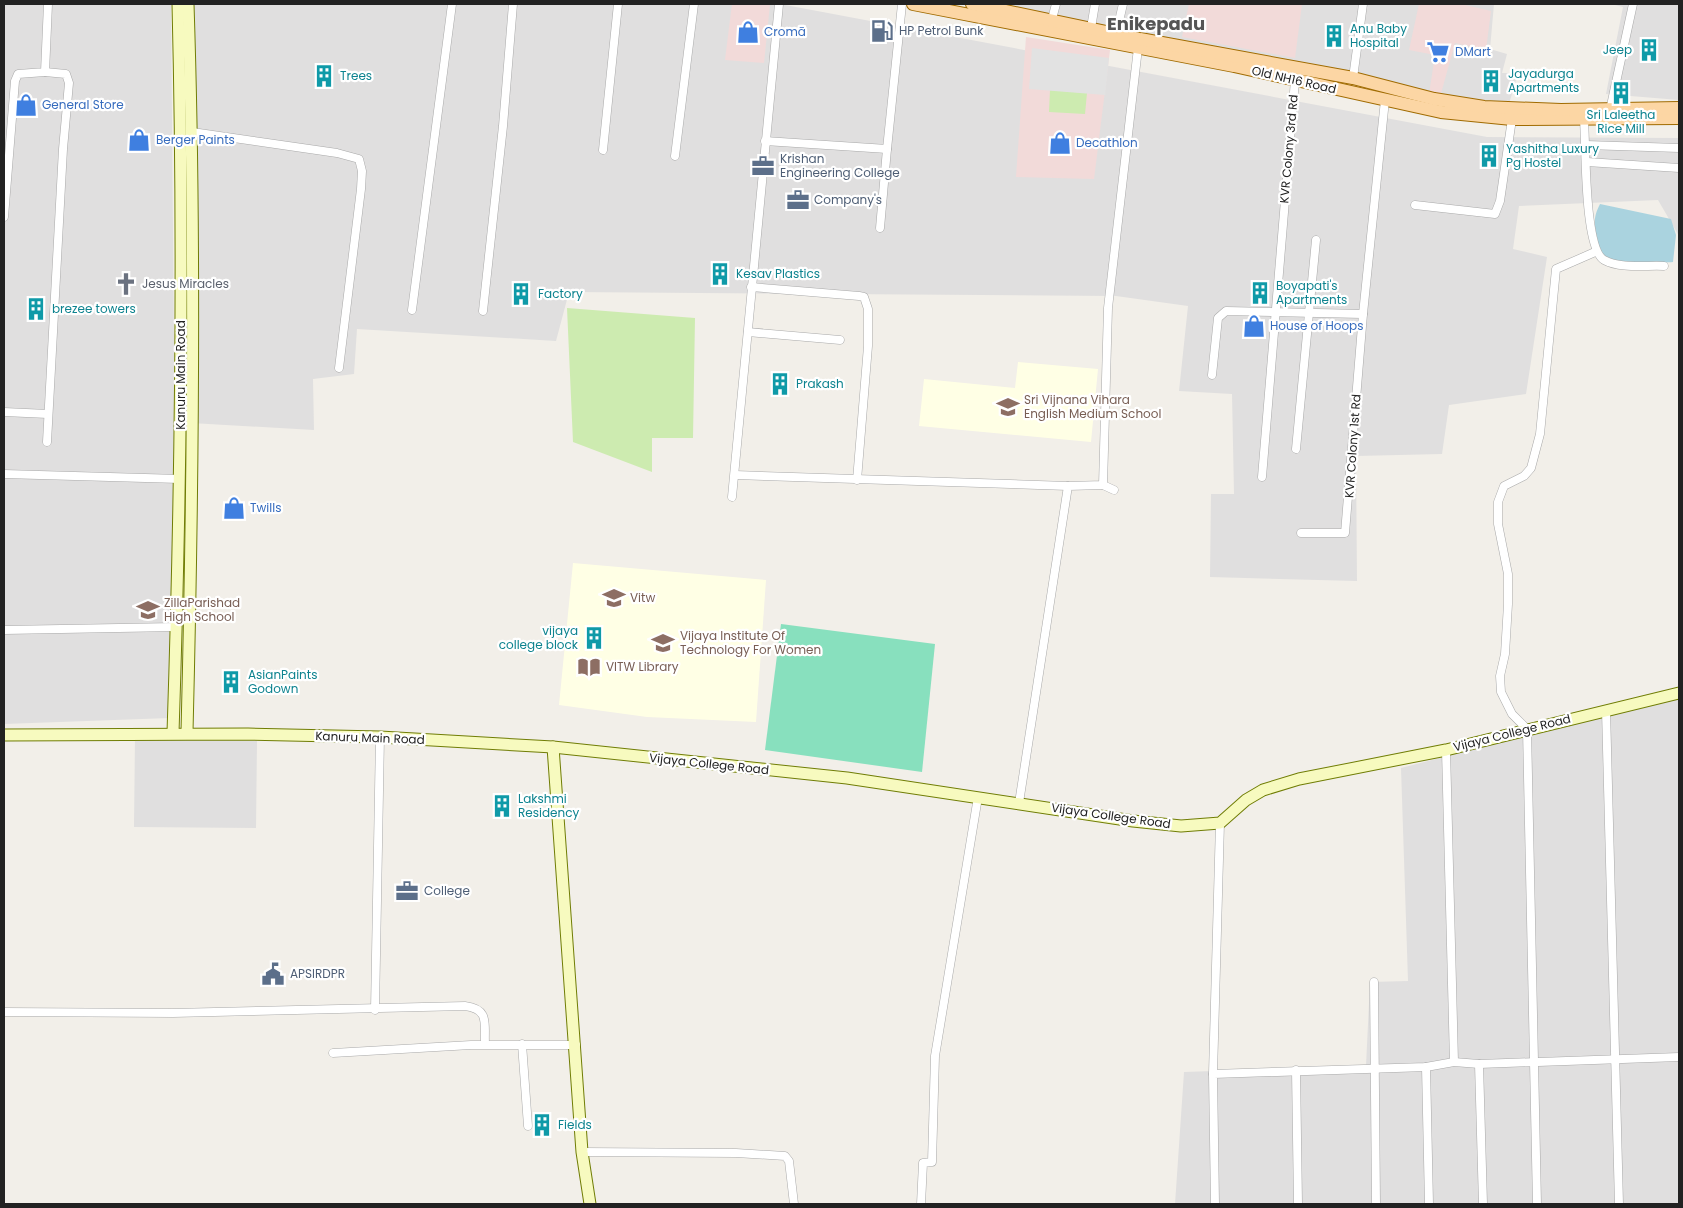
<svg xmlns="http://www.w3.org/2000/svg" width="1683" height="1208" font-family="Poppins,sans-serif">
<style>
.residential{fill:#e0dfdf}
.commercial{fill:#f2dad9}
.education{fill:#ffffe5}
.grass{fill:#cdebb0}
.pitch{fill:#88e0be}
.parking{fill:#e2e2e2}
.water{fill:#aad3df}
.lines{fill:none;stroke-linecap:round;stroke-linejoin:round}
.street-casing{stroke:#a9a9a9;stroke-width:9}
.secondary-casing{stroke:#707d05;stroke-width:13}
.primary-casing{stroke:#a06b00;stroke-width:14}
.street{stroke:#fff;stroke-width:8}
.secondary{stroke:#f7fabf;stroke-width:11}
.primary{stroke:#fcd6a4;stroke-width:12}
.labels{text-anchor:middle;stroke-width:4.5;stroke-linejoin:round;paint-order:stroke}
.culture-label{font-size:12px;fill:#0d838f;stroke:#fff;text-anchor:start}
.service-label{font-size:12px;fill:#4e5e75;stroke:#fff;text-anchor:start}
.shop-label{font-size:12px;fill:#366cbe;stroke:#fff;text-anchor:start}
.street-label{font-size:12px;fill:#222;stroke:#fff}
.worship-label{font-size:12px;fill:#5b616d;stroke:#fff;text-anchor:start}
.education-label{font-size:12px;fill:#785e54;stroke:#fff;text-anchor:start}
.district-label{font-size:18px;font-weight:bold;fill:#555;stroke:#fff}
</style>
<rect width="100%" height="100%" fill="#f2efe9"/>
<g class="residential">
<polygon points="4,4 171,4 175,463 170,718 4,724"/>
<polygon points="193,4 780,4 1487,137 1679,138 1679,236 1658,200 1519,206 1513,249 1547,257 1526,394 1449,405 1442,454 1356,456 1357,581 1210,577 1211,494 1234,494 1232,394 1179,391 1188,306 1116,296 569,292 556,341 357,329 354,374 313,379 314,430 191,423"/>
<polygon points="1001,4 1494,4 1490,49 1507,54 1502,73 1518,73 1509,104 1480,103"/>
<polygon points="1611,4 1679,4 1679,100 1606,94 1623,7"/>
<polygon points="1679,696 1679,1204 1175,1204 1184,1072 1366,1066 1370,982 1408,981 1401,768"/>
<polygon points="135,739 257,741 256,828 134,827"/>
</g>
<g class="commercial">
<polygon points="732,4 770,4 764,63 725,60"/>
<polygon points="1189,4 1302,4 1295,58 1182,37"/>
<polygon points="1419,4 1461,4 1491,11 1486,50 1455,43 1440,97 1429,94 1435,55 1409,50"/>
<polygon points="1026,37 1110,50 1094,179 1016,177"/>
</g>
<g class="education">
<polygon points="1018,362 1098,369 1091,442 919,426 924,379 1015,388"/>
<polygon points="573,563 766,580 756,722 647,717 559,705"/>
</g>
<g class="grass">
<polygon points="1050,90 1087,93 1085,114 1049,112"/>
<polygon points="567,308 695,318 693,438 652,438 652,472 573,442"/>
</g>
<polygon class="pitch" points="781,624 935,644 922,772 765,750"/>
<polygon class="parking" points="1032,48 1109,58 1105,95 1029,89"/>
<path class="water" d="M1600,204L1671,219L1676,235L1673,262C1659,263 1613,265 1604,255C1598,250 1598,241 1596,234C1594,221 1594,216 1600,204Z"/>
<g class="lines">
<defs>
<g id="street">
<polyline points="1052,19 1056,4"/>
<polyline points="1091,28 1095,4"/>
<polyline points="1116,34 1123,4"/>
<polyline points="45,72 66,74 69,83 63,149 47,442"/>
<polyline points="1353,78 1363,4"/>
<polyline points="1610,110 1633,4"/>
<path d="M1584,120C1586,145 1584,249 1604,260C1620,269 1647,265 1664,266"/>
<polyline points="192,132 337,153 359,159 362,171 361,189 339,368"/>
<polyline points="765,141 887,149 902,4"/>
<polyline points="1586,145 1679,148"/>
<polyline points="603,150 618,4"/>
<polyline points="675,156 694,4"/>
<polyline points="1587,162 1679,168"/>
<polyline points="1415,205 1495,214 1500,201 1512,119"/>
<polyline points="4,217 15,81 18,74 45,72 48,4"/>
<polyline points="880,228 887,149"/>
<polyline points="751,287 859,296 864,297 868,309 868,346 857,480"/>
<polyline points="412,310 452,4"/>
<polyline points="483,311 503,126 513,4"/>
<polyline points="748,332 840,340"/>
<polyline points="1212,375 1218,318 1226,311 1363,314"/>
<polyline points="4,412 48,414"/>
<polyline points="1296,449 1316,240"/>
<polyline points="4,474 180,479"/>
<polyline points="735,475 1068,486"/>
<polyline points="1262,477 1295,80"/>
<polyline points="1103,485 1114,490"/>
<polyline points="732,497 779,4"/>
<polyline points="1301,533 1345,533 1363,314 1385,100"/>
<polyline points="4,630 176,627"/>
<polyline points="1606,710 1619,1204"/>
<polyline points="1446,750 1454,1062"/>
<polyline points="1019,803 1068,486 1103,485 1108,308 1138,48"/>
<polyline points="1374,982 1376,1204"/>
<polyline points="375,1010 380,737"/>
<path d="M4,1012L173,1013L465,1006C490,1009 484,1024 485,1044"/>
<polyline points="522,1044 528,1126"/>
<polyline points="333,1053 471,1045 576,1045"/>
<polyline points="1479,1064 1483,1204"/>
<polyline points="1426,1067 1429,1204"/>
<polyline points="1296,1070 1298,1204"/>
<polyline points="1213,1074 1220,823"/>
<polyline points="582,1152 736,1153 785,1156 789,1161 794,1204"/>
<polyline points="921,1204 923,1163 932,1162 935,1056 978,797"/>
<polyline points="1215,1204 1213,1074 1426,1067 1454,1062 1479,1064 1679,1057"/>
<polyline points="1537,1204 1527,729 1512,714 1501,692 1500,676 1505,654 1508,604 1508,574 1498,524 1498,502 1504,486 1524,476 1531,468 1540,434 1556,269 1595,252"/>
</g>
<g id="secondary">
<path d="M187,732C193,490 196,246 188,4"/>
<path d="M173,733C181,490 184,247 178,4"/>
<polyline points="4,735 248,734 380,737 553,747 847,778 1133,821 1181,826 1220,823 1246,800 1263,790 1299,779 1446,750 1679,693"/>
<polyline points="553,747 582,1152 590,1204"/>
</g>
<g id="primary">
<polyline points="913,4 1234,66 1441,112 1512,119 1679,118"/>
<polyline points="972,4 1140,39 1353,78 1434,99 1484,107 1561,110 1679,108"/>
</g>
</defs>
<use href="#street" class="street-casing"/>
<use href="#secondary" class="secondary-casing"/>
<use href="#primary" class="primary-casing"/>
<use href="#street" class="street"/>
<use href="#secondary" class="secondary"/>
<use href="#primary" class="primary"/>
</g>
<defs>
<symbol id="fuel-bare" viewBox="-9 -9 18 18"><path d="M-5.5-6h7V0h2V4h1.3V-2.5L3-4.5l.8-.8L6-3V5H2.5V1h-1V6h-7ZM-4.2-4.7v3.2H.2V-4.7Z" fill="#5c6f8a" stroke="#fff" stroke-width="2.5" paint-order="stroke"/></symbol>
<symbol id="shop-bare" viewBox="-9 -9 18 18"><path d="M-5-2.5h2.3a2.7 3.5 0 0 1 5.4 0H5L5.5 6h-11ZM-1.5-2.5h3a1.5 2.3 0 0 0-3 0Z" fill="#3f7fe0" stroke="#fff" stroke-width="2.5" paint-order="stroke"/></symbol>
<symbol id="building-bare" viewBox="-9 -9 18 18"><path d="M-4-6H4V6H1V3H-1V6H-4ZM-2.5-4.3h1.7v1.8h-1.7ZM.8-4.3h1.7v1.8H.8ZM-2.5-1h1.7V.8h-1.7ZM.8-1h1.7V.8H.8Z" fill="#0f9aa8" stroke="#fff" stroke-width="2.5" paint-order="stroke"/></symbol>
<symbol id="supermarket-bare" viewBox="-9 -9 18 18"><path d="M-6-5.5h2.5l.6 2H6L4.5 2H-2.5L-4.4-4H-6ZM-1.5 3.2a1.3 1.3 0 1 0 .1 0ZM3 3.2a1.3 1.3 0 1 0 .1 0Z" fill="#3f7fe0" stroke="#fff" stroke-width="2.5" paint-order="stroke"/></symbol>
<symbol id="office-bare" viewBox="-9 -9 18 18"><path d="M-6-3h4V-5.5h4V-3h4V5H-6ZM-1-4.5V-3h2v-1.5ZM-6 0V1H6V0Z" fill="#5c6f8a" stroke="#fff" stroke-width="2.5" paint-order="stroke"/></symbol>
<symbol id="church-bare" viewBox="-9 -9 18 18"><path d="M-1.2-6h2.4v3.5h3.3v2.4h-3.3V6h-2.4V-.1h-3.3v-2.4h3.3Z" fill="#6b7280" stroke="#fff" stroke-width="2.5" paint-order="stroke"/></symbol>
<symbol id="school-bare" viewBox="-9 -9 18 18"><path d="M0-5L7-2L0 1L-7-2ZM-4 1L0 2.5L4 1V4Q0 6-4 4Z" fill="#8d6e63" stroke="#fff" stroke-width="2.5" paint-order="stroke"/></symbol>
<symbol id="university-bare" viewBox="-9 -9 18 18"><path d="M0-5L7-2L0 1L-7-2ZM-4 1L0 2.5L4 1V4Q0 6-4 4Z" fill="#8d6e63" stroke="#fff" stroke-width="2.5" paint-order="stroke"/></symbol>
<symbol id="library-bare" viewBox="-9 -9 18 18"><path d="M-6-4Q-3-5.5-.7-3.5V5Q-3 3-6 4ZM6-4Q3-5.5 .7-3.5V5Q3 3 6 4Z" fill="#8d6e63" stroke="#fff" stroke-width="2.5" paint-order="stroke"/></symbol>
<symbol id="civic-bare" viewBox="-9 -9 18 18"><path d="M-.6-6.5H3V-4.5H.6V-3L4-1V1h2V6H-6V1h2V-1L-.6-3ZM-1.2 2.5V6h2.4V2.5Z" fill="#5c6f8a" stroke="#fff" stroke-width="2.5" paint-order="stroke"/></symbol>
</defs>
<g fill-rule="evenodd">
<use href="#fuel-bare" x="866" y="15" width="32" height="32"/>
<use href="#shop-bare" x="732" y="16" width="32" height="32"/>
<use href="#building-bare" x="1318" y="20" width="32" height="32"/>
<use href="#building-bare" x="1633" y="34" width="32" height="32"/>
<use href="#supermarket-bare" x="1422" y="36" width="32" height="32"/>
<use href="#building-bare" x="308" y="60" width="32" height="32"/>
<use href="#building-bare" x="1475" y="65" width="32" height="32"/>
<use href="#building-bare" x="1605" y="77" width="32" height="32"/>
<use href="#shop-bare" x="10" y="89" width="32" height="32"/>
<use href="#shop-bare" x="123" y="124" width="32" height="32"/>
<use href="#shop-bare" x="1044" y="127" width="32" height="32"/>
<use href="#building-bare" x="1473" y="140" width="32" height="32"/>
<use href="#office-bare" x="747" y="150" width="32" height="32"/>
<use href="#office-bare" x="782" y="184" width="32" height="32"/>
<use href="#building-bare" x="704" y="258" width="32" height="32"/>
<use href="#church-bare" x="110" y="268" width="32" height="32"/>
<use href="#building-bare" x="1244" y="277" width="32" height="32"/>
<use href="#building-bare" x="505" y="278" width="32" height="32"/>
<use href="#building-bare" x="20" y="293" width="32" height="32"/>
<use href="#shop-bare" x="1238" y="310" width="32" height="32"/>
<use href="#building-bare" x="764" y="368" width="32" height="32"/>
<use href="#school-bare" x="992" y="391" width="32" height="32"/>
<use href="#shop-bare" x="218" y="492" width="32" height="32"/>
<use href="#university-bare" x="598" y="582" width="32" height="32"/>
<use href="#school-bare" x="132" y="594" width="32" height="32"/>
<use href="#building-bare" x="578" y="622" width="32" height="32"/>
<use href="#university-bare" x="647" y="627" width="32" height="32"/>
<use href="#library-bare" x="573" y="651" width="32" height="32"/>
<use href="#building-bare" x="215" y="666" width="32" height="32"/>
<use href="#building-bare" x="486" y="790" width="32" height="32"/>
<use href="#office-bare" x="391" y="875" width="32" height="32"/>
<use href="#civic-bare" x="257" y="958" width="32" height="32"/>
<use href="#building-bare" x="526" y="1109" width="32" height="32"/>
</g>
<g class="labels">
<g class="culture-label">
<text x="1350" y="33">Anu Baby<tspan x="1350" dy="14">Hospital</tspan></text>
<text x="1632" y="54" text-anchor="end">Jeep</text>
<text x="1508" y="78">Jayadurga<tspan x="1508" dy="14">Apartments</tspan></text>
<text x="340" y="80">Trees</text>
<text x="1621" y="119" text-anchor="middle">Sri Laleetha<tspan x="1621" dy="14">Rice Mill</tspan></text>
<text x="1506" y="153">Yashitha Luxury<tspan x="1506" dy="14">Pg Hostel</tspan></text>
<text x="736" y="278">Kesav Plastics</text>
<text x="1276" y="290">Boyapati's<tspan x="1276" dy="14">Apartments</tspan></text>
<text x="538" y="298">Factory</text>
<text x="52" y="313">brezee towers</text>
<text x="796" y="388">Prakash</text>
<text x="578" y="635" text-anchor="end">vijaya<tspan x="578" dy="14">college block</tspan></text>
<text x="248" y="679">AsianPaints<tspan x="248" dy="14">Godown</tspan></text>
<text x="518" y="803">Lakshmi<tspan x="518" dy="14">Residency</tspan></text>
<text x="558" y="1129">Fields</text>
</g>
<g class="service-label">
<text x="899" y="35">HP Petrol Bunk</text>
<text x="780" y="163">Krishan<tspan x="780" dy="14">Engineering College</tspan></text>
<text x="814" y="204">Company's</text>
<text x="424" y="895">College</text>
<text x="290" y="978">APSIRDPR</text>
</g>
<g class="shop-label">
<text x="764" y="36">Cromā</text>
<text x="1455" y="56">DMart</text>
<text x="42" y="109">General Store</text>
<text x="156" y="144">Berger Paints</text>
<text x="1076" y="147">Decathlon</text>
<text x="1270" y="330">House of Hoops</text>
<text x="250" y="512">Twills</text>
</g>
<g class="street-label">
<text transform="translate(1294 80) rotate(13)" y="4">Old NH16 Road</text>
<text transform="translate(1289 149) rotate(-85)" y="4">KVR Colony 3rd Rd</text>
<text transform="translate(181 375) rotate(-90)" y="4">Kanuru Main Road</text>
<text transform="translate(1353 446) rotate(-86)" y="4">KVR Colony 1st Rd</text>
<text transform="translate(1512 733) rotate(-14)" y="4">Vijaya College Road</text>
<text transform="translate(370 738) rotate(2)" y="4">Kanuru Main Road</text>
<text transform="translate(709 764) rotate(6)" y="4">Vijaya College Road</text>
<text transform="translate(1111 816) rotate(8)" y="4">Vijaya College Road</text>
</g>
<g class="worship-label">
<text x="142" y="288">Jesus Miracles</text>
</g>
<g class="education-label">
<text x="1024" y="404">Sri Vijnana Vihara<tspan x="1024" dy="14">English Medium School</tspan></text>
<text x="630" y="602">Vitw</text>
<text x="164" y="607">ZillaParishad<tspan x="164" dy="14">High School</tspan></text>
<text x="680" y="640">Vijaya Institute Of<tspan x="680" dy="14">Technology For Women</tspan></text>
<text x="606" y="671">VITW Library</text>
</g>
<g class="district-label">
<text x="1156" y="30">Enikepadu</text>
</g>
</g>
<rect width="1683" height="1208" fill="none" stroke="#222222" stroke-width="10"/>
</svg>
